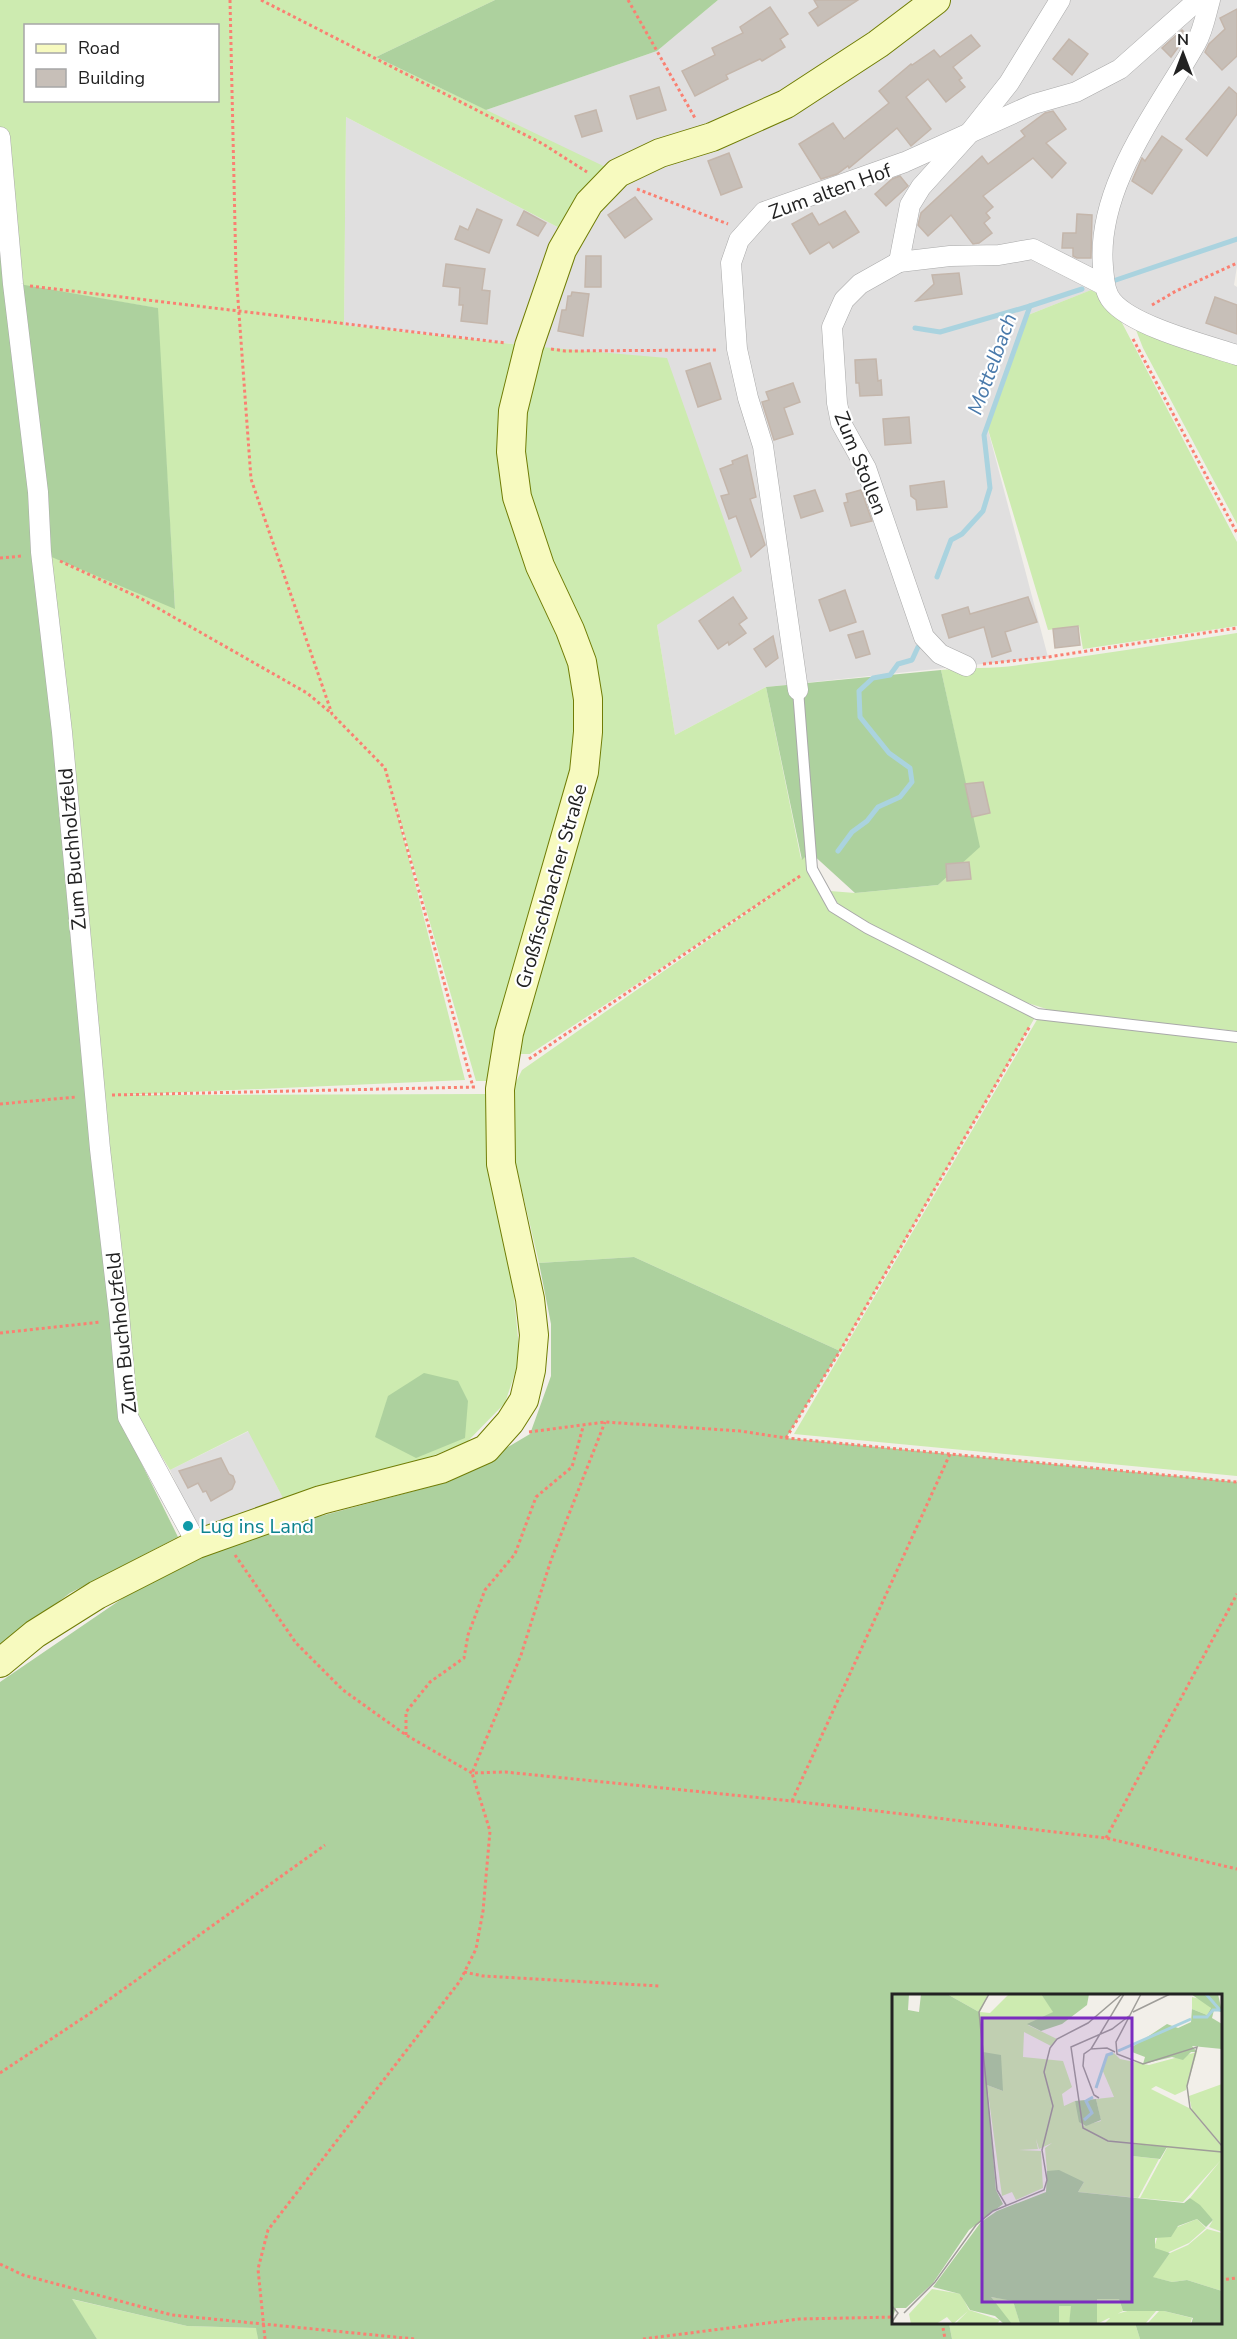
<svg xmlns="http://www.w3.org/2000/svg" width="1237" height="2339" font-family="'Nunito Sans',sans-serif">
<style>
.residential{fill:#e0dfdf}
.grass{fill:#cdebb0;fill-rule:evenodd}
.forest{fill:#add19e}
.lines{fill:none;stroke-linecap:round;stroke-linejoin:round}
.stream{stroke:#aad3df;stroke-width:5}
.building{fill:#c7bfb8;stroke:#c4b6ab;stroke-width:1.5}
.lane-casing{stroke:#a9a9a9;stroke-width:12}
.street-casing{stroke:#a9a9a9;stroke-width:21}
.secondary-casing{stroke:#707d05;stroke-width:30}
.path{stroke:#fa8072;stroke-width:3;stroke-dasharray:3 3;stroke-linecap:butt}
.lane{stroke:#fff;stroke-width:10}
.street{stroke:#fff;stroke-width:20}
.secondary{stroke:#f7fabf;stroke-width:28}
.culture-dot{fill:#0f9aa8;stroke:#fff;stroke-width:2}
.labels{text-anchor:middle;stroke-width:4.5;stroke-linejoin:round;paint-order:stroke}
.street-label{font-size:20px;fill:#222;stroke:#fff}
.culture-label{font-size:20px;fill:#0d838f;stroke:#fff;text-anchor:start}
.water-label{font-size:21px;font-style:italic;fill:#4a7aab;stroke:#fff}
.inset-river{fill:none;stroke:#aad3df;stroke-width:3}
.inset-road{fill:none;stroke:#9f9d99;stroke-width:1.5}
.view{fill:#7b2cbf;fill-opacity:0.15;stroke:#7b2cbf;stroke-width:3}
.inset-edge{fill:none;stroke:#222;stroke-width:3}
</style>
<rect width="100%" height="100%" fill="#f2efe9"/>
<g class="residential">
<polygon points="718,0 1237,0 1237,266 1234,285 1237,287 1237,355 1142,322 1104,285 1028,315 987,426 1048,657 766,687 675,735 657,625 529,346 344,325 346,117 571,234 543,139 486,110 657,51"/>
<polygon points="249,1431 284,1500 198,1531 170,1470"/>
</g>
<g class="grass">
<path d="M0,0H495L376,57L618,173L571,234L346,117L344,325L529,346L667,358L742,571L657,625L675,735L766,687L801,859L809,851L833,907L1037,1014L840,1351L634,1257L539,1263L515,1161L514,1086L522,1070L783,888L530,1054H518L489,1081H476L393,796L465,1080L121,1095L486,1094L487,1168L511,1266L520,1358L505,1403L467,1442L417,1462L284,1500L248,1431L170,1470L139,1419L119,1313L41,552L175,608L157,308L13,284L0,137ZM26,26H218V100H26Z"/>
<polygon points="1091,290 1102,296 1121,321 1237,542 1237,626 1083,649 1079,626 1048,630 987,426 1028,315"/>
<polygon points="1136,330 1237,361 1237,524 1143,348"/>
<path d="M1237,633V1031L1059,1013L1015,999L852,915L839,905L830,891L855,893L938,885L979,847L941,670C967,667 993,669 1019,665C1092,656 1164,644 1237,633Z"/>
<polygon points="1038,1018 1237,1038 1237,1476 794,1434"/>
<polygon points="71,2299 187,2326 257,2328 258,2339 97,2339"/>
<polygon points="949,2323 1135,2323 1140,2339 952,2339"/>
</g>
<g class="forest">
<polygon points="495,0 718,0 657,51 486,110 376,57"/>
<polygon points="0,135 13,283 158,308 175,609 42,553 120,1420 178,1537 70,1593 0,1646"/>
<polygon points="941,670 980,847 938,885 855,893 810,852 802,860 766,687"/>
<polygon points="634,1257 840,1351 786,1438 1237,1482 1237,2339 1140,2339 1135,2323 1220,2322 1220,1996 894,1996 894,2322 949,2323 952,2339 258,2339 256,2328 187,2326 72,2299 97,2339 0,2339 0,1682 126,1596 217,1550 276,1528 448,1482 530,1434 551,1376 551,1324 539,1263"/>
<polygon points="424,1373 458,1381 468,1401 465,1438 416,1458 375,1437 388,1396"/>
</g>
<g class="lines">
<g class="stream">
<polyline points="1113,281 1237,239"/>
<polyline points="915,328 940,332 1030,306"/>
<polyline points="937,577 951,540 962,534 983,511 990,488 984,435 1030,306 1082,289"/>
<polyline points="838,851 852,832 867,821 878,807 900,797 912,782 910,768 889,753 860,717 859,691 873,678 890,675 898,664 912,660 918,647"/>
</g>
</g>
<g class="building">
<polygon points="814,0 858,0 818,26 809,13 818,7"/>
<polygon points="770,7 788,34 780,39 785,47 762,61 760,59 726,75 728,79 695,96 682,71 715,55 712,48 743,33 740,27"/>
<polygon points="1237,9 1237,56 1222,70 1205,52 1209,44 1225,29 1220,18"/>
<polygon points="1182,30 1187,35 1171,57 1162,48"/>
<polygon points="971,35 980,46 953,67 962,78 959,80 965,87 946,102 928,79 906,97 931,129 911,146 897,128 849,168 848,166 837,174 821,179 799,144 833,123 844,139 889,103 879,91 911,64 912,65 934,50 940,57"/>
<polygon points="1069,39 1088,54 1072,75 1053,59"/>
<polygon points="659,87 666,110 637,119 630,96"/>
<polygon points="1229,87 1237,94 1237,114 1207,156 1186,139"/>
<polygon points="596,110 602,131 582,137 575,116"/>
<polygon points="1053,111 1066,129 1046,143 1066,163 1052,178 1033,158 983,196 993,207 986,213 990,218 984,223 992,233 979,243 973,244 951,215 928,236 918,225 921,213 982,156 988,164 1025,136 1021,131 1045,113"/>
<polygon points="1162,136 1182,150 1152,194 1132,181 1142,158 1145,161"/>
<polygon points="729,153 742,187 721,195 708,161"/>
<polygon points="900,176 908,186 886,206 875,194 892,179"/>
<polygon points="635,197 652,219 625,238 608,215"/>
<polygon points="477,209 502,220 489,253 455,239 460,226 468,230"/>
<polygon points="524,211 546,223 538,236 517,225"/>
<polygon points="845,211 859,232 833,248 829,242 810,254 792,224 812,213 819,225"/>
<polygon points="1077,214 1092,215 1091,258 1077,258 1073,256 1073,248 1062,248 1063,233 1076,233"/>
<polygon points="586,256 601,256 601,287 585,287"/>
<polygon points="446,264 485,269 482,290 490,291 487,324 461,321 463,305 459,305 460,288 443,286"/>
<polygon points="959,273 962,294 916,301 934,284 932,275"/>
<polygon points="572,292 589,294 583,336 558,331 562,310 566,310 568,296 571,296"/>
<polygon points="1215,297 1237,305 1237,334 1206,323"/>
<polygon points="876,359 878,381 881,380 882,395 860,396 859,383 856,383 855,360"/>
<polygon points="710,363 721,399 698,407 686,371"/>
<polygon points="793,383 800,402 784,408 793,434 774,440 762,402 769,400 766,392"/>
<polygon points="909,417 911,443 885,445 883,419"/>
<polygon points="747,455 756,497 750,499 765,545 751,557 736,516 729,519 721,496 729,494 720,469 733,464 732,461"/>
<polygon points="944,481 947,507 917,510 916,500 911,496 910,486"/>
<polygon points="815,490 823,511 801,518 794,496"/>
<polygon points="861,490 872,521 851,526 844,503 848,502 846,494"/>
<polygon points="845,590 856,622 830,631 819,600"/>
<polygon points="733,597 747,618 739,624 746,633 729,645 728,642 718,649 699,621"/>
<polygon points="1028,597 1037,622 1005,632 1011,651 992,657 984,627 949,638 942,615 968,607 970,614"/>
<polygon points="1078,626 1080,645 1055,648 1053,629"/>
<polygon points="863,631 870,654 856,658 848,635"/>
<polygon points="773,636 778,658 766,667 754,649"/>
<polygon points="983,782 990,813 972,817 965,784"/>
<polygon points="969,862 971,879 947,881 946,864"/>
<polygon points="221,1458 229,1474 233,1476 235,1482 232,1489 211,1501 206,1491 203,1492 198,1483 188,1488 179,1471"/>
</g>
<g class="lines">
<defs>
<polyline id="lane" points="798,690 812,869 833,907 867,928 1037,1014 1237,1037"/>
<g id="street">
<polyline points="1060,0 1009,83 967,136 921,187 910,205 899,262 950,256 999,255 1033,249 1104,285"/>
<path d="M1210,0C1206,14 1203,31 1196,43C1159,109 1096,186 1103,267C1104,278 1104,292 1112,301C1132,326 1206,345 1237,355"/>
<polyline points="0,137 13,284 38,492 41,552 62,732 100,1149 119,1313 128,1417 197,1544"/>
<polyline points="899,262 860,284 844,300 832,327 837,403 841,423 866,468 924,637 940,654 966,666"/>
<polyline points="798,690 763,446 748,398 737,349 731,263 739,240 764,212 905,162 1034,104 1076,92 1120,69 1198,0"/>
</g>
<polyline id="secondary" points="0,1663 35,1634 97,1595 197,1544 321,1500 441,1469 486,1449 510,1422 524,1400 531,1370 534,1335 530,1299 501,1164 500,1089 509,1033 584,772 588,732 588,699 582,662 570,630 540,566 517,497 511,452 513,411 529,346 562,250 589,203 618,173 660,153 712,137 786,104 878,44 936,0"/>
</defs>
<use href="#lane" class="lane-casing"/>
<use href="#street" class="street-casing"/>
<use href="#secondary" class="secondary-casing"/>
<g class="path">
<polyline points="230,0 236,272 251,479 332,714 385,768 473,1087"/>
<polyline points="261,0 543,144 587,172"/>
<polyline points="628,0 695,118"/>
<polyline points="637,189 728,224"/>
<polyline points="30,286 506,343"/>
<polyline points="1152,305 1176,291 1237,263"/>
<polyline points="1133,339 1237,533"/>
<polyline points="551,349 565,351 718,350"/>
<polyline points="0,558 22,556"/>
<polyline points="60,561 140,598 307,693 331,713"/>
<polyline points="983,664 1048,657 1237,628"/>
<polyline points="529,1059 800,876"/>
<polyline points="112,1095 475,1087"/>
<polyline points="0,1104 76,1097"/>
<polyline points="0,1333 101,1322"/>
<polyline points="529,1432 605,1422 740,1431 786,1438 1237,1482"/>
<polyline points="786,1438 840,1351 1030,1026"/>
<polyline points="235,1555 296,1643 343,1690 406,1735 472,1773 505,1772 792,1801 1106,1838 1237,1869"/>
<polyline points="406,1735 406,1712 430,1682 464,1658 468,1635 485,1590 515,1554 536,1497 572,1467 583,1427"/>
<polyline points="792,1801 950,1454"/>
<polyline points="1106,1838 1237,1594"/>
<polyline points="464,1972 483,1976 659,1986"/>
<polyline points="0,2073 89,2014 325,1845"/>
<polyline points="0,2264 23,2275 172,2315 415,2339"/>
<polyline points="1220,2280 1237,2278"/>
<polyline points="942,2322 945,2339"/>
<polyline points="265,2339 258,2269 268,2230 460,1981 476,1949 483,1911 490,1831 472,1773 521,1655 551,1560 605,1422"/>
<polyline points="643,2339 799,2319 894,2317"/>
</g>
<use href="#lane" class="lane"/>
<use href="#street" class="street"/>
<use href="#secondary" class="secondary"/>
</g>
<circle class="culture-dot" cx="188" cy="1526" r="6"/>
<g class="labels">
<g class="street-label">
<text transform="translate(830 191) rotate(-20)" y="7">Zum alten Hof</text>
<text transform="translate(861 463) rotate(68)" y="7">Zum Stollen</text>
<text transform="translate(72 849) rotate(-95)" y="7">Zum Buchholzfeld</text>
<text transform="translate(551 886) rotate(-74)" y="7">Großfischbacher Straße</text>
<text transform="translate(121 1333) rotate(-96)" y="7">Zum Buchholzfeld</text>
</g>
<g class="culture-label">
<text x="200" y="1533">Lug ins Land</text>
</g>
<g class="water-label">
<text transform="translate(992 364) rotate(-70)" y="7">Mottelbach</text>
</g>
</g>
<g transform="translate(892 1994)">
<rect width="330" height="330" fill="#f2efe9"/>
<path d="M55,0H97L88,18L98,19L117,0H149L162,18L136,31L165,45L159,52L132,38L131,63L171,67L180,93L170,100L172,112L183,107L190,132L209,127L204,105L222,103L210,75L215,62L222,59L228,65L257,71L305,58L294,96L283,101L264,92L259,95L297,114L330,153V238L317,233L321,226L298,204L329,166L291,208L248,204L275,154L241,150L240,162L267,165L246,204L186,198L192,188L155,177L153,154L160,149L147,155L144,145L146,155L127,156L149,157L151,194L124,206L120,198L110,202L95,91L111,97L91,58L87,18ZM300,3L312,6L319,14L315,21L300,15ZM330,90V151L300,116L297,102ZM305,225L314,234L297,249L275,259L262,254L266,241ZM315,235L330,239V297L295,286L280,288L260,283L278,259L296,251ZM40,295L69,300L77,316L108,326L105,330H63L76,317L61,330L55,323L44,330H19L17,320ZM98,303L121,306L128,330H120L111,323ZM205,305H227L231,317L205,330ZM167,312H180L177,330H167ZM239,316H265L253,330H212L221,321ZM267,317H272L300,324L298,330H255Z" fill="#cdebb0"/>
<path d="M0,0H17L16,16L27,18L29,0H55L87,18L91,58L109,61L111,97L95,91L104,196L111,210L77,236L41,289L14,314H4L0,325ZM149,0H197L195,11L170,30L149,37L135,30L161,18ZM299,0H326L330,18L322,16L320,24L330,30V55L300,52L305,58H299L291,66L280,63L251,70L253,63L240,58V53L275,30L286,34L299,28L300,15L315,21L319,14ZM204,105L209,126L194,132L187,128L183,107ZM241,150L275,153L268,165L240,162ZM167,176L192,188L186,198L292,209L298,204L308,211L321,226L314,233L305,225L286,232L279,243L263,244V254L278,259L261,283L280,288L295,286L330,297V330H299L301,324L272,317H231L227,305H205V330H177L179,312H167V330H128L121,307L99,303L120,330H112L103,322L78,316L68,300L41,293L89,228L105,217L154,198L155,177Z" fill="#add19e"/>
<path class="inset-river" d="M314,0L327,15M301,23H315L321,16H330M226,57L299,25M204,94L215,61L221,59M192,126L200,119L194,107L201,103"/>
<path class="inset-road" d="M97,0L87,18L105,196L114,211M249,0L224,48L225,60L251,70L305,53L295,92L298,114L330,152M241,18L278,0M237,22L220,35L179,53L191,134L216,147L330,158M199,55L192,60L191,72L202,101L207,104M223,58L215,54L199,55L232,0M0,312L6,319L0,328M12,319L43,288L84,231L101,217L152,196L155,186L150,156L161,112L152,78L158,54L165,45L196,29L230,0"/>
<path class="view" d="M90,24H240V308H90Z"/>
<rect width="330" height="330" class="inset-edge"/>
</g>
<rect x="24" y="24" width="195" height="78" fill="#ffffff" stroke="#a7a7a7" stroke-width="1.5"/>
<rect x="36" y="44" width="30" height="9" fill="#f7fabf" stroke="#a7a7a7" stroke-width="1.5"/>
<text x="78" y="54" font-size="18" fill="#222222">Road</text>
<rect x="36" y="69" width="30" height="18" fill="#c7bfb8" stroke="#a7a7a7" stroke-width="1.5"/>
<text x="78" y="84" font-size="18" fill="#222222">Building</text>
<g transform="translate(1183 54)" stroke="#ffffff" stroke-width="4.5" paint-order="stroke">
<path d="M0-4.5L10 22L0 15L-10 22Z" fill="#222222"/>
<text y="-9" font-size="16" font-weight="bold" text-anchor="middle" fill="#222222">N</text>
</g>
</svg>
